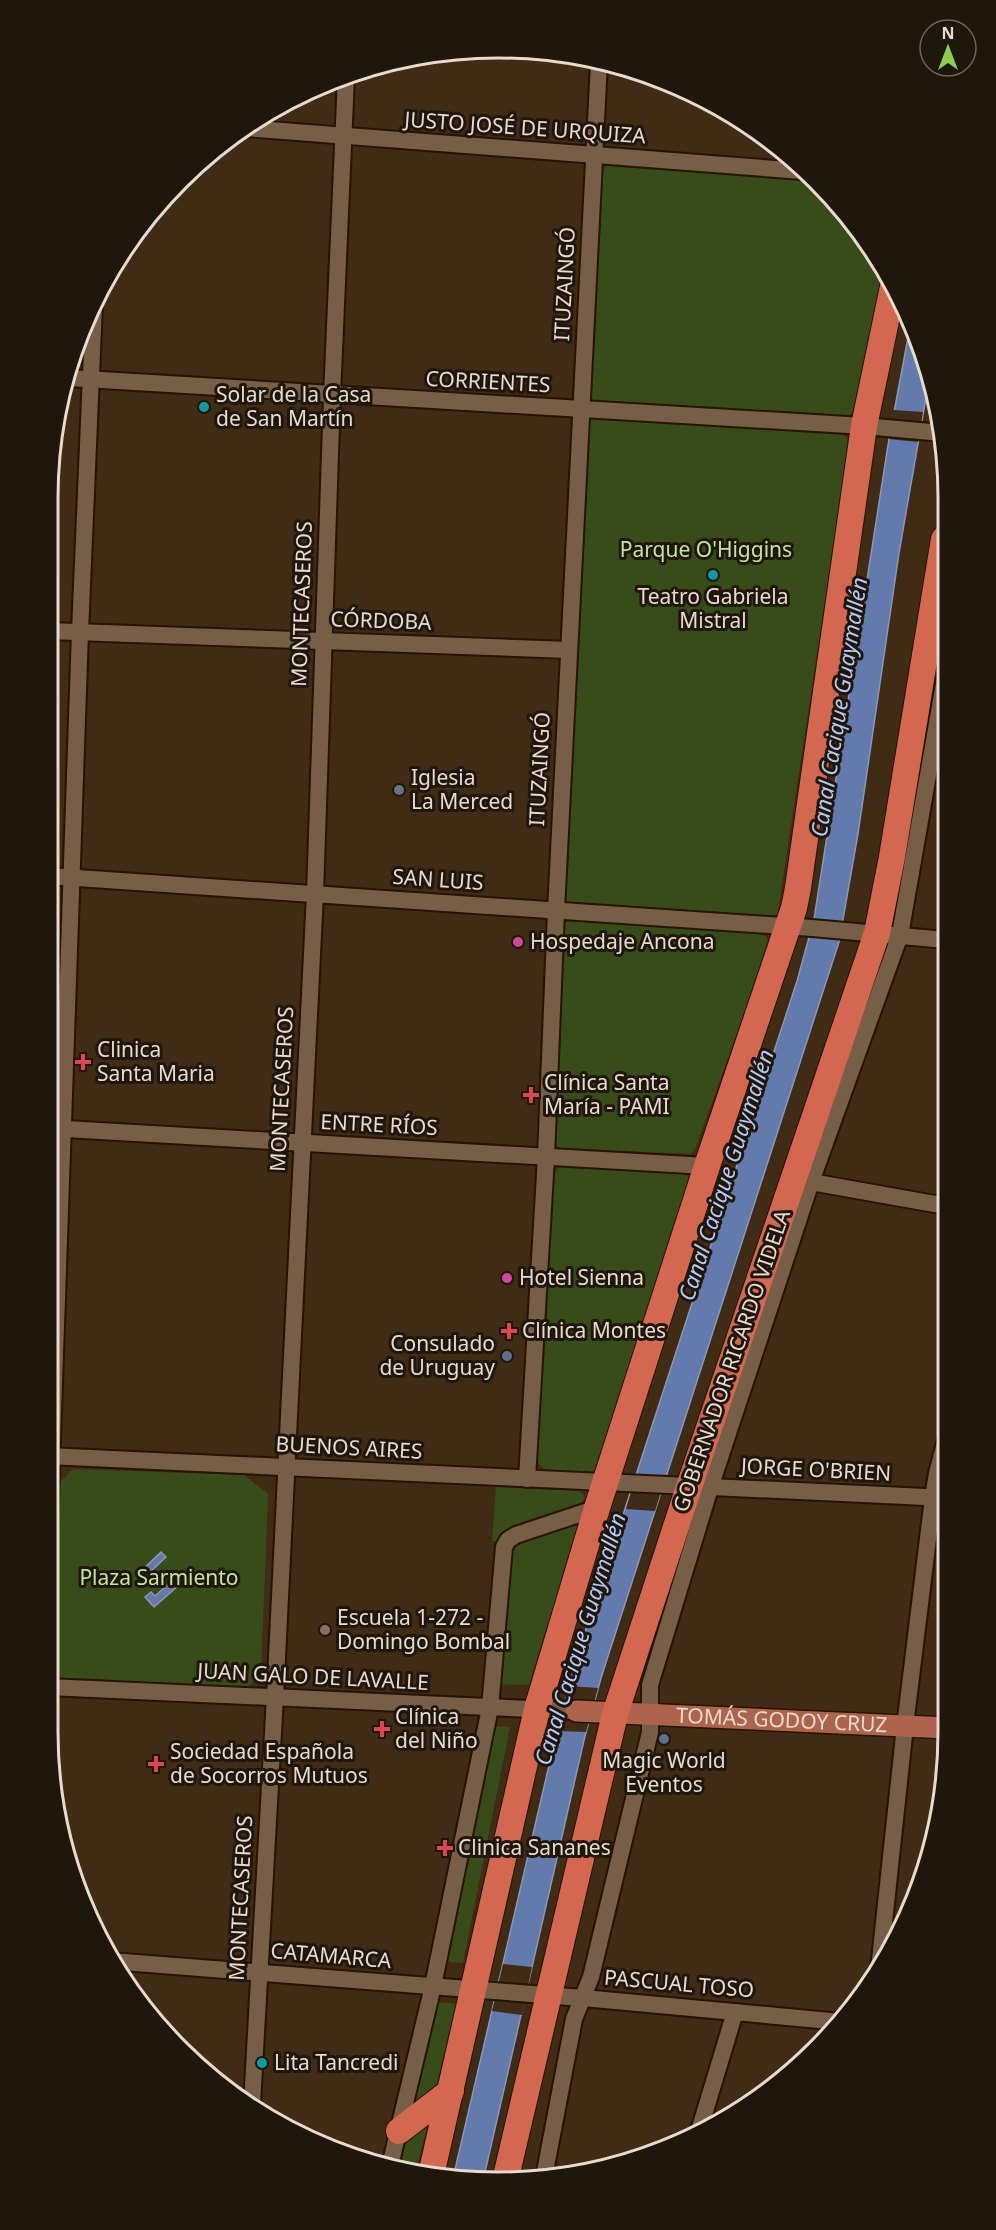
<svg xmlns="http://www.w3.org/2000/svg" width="996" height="2230" font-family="'Noto Sans',sans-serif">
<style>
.green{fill:#384c19}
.water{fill:#627aac;stroke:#8a97b6;stroke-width:1.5}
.pier{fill:#402b14}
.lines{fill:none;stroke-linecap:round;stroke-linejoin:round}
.minor-casing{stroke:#261300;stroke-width:20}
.major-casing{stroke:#261300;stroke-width:24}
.highway-casing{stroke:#261300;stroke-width:28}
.minor{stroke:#775f47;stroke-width:16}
.major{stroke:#ae644c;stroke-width:21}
.highway{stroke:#d36750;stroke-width:26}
.culture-dot{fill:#0f9aa8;stroke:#1f160c;stroke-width:2}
.worship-dot{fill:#6b7280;stroke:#1f160c;stroke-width:2}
.hotel-dot{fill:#d1479c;stroke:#1f160c;stroke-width:2}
.health-dot{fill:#e0444e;stroke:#1f160c;stroke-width:2}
.service-dot{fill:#5c6f8a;stroke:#1f160c;stroke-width:2}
.education-dot{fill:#8d6e63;stroke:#1f160c;stroke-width:2}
.labels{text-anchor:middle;stroke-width:6;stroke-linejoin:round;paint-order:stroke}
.street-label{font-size:21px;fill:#e8dacd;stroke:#1f160c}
.poi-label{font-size:21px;fill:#e8dacd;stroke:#1f160c;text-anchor:start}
.park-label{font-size:21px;fill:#c3e695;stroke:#1f160c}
.water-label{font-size:22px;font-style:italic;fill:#b3caf6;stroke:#1f160c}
.rim{fill:none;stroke:#e8dacd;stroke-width:3}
</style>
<rect width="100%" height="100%" fill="#402b14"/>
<g class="green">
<polygon points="608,166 812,180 837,202 883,271 854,408 849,416 845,417 589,401 601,168"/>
<polygon points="592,419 838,432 847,438 848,448 779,905 777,914 772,918 567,902 563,898 588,421"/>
<polygon points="572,919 755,932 767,937 768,946 696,1147 691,1154 560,1148 554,1145 564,924"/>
<polygon points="563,1166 681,1172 690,1178 597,1472 593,1473 549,1471 542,1468 537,1459 553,1177 557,1168"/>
<polygon points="73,1469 244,1475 268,1494 261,1675 246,1688 63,1681 50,1665 56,1486"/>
<polygon points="496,1487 578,1491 583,1494 585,1498 579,1507 499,1541 492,1541"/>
<polygon points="580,1520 529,1685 498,1684 512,1548 517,1543"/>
<polygon points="493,1726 510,1727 463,1963 446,1962"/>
<polygon points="436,2002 456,2004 435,2092 412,2107"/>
<polygon points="428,2123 415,2174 398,2169 404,2143"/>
</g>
<g class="water">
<polygon points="910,327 928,386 899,553 858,834 839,942 601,1678 585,1736 483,2181 453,2178 557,1731 578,1653 797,981 814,919 889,439"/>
<polygon points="161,1552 166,1557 145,1577 140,1572"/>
<polygon points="181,1573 186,1579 154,1607 145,1597 151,1592 155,1596"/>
</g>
<g class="pier">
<polygon points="893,410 923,412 918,442 889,439"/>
<polygon points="636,1475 666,1476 655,1511 626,1509"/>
<polygon points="569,1686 598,1688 586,1732 557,1731"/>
<polygon points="503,1964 532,1967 522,2015 492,2011"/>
</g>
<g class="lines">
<defs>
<g id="minor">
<polyline points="245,128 802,171"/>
<polyline points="68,378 864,426 942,433"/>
<polyline points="48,631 569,650"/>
<polyline points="48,876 812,928 946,940"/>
<polyline points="48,1128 707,1166"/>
<polyline points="811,1182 946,1206"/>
<polyline points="48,1456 947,1498"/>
<polyline points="527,1479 546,1157 556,911 599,62"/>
<polyline points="48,1557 80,632 94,305"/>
<polyline points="48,1687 576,1711"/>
<polyline points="111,1961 583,1998 841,2022"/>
<polyline points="879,1969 905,1726 933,1498 937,1473 947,1436"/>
<polyline points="252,2104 275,1697 315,894 332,396 346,77"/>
<polyline points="699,2131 735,2012"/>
<polyline points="390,2166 433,1986 490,1708 504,1547 508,1540 516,1535 597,1508"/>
<polyline points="544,2177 574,2019 591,1977 650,1732 650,1685 710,1488 811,1182 900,935 945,678"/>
</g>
<g id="major">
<path id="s1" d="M576,1711L948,1728"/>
</g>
<g id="highway">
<polyline points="399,2131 451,2091"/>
<polyline points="431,2175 537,1709 597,1508 707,1166 794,908 798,888 864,426 893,287"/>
<polyline points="505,2181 615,1714 689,1487 877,933 892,857 944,539"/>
</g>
</defs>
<use href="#minor" class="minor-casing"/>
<use href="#major" class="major-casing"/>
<use href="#highway" class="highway-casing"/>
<use href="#minor" class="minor"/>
<use href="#major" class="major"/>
<use href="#highway" class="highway"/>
</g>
<g class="culture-dot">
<circle cx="204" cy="407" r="6"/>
<circle cx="713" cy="575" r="6"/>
<circle cx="262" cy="2063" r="6"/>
</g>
<circle class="worship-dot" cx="399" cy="790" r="6"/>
<g class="hotel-dot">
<circle cx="518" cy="942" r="6"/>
<circle cx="507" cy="1278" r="6"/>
</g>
<g class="health-dot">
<path d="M80 1053h6v6h6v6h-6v6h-6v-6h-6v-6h6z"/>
<path d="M528 1086h6v6h6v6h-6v6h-6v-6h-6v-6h6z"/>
<path d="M506 1322h6v6h6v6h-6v6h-6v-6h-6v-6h6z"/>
<path d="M379 1720h6v6h6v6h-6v6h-6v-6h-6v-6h6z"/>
<path d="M153 1755h6v6h6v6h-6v6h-6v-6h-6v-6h6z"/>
<path d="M442 1839h6v6h6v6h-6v6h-6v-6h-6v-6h6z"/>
</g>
<g class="service-dot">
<circle cx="507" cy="1356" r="6"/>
<circle cx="664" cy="1739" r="6"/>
</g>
<circle class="education-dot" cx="325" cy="1630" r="6"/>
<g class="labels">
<g class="street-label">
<text transform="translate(525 128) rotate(4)" y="7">JUSTO JOSÉ DE URQUIZA</text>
<text transform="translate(565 284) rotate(-87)" y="7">ITUZAINGÓ</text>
<text transform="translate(488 382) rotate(3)" y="7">CORRIENTES</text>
<text transform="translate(302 604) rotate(-88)" y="7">MONTECASEROS</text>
<text transform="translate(381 621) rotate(2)" y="7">CÓRDOBA</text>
<text transform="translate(540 769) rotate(-87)" y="7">ITUZAINGÓ</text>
<text transform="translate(438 880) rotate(4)" y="7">SAN LUIS</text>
<text transform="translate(282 1089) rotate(-87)" y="7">MONTECASEROS</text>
<text transform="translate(379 1125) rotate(3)" y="7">ENTRE RÍOS</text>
<text transform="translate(732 1361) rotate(-71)" y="7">GOBERNADOR RICARDO VIDELA</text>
<text transform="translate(349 1448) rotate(3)" y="7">BUENOS AIRES</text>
<text transform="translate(816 1470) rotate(3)" y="7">JORGE O'BRIEN</text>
<text transform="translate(313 1677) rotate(3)" y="7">JUAN GALO DE LAVALLE</text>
<text dy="7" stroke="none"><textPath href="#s1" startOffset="206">TOMÁS GODOY CRUZ</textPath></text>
<text transform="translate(241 1898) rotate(-87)" y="7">MONTECASEROS</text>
<text transform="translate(331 1956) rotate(5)" y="7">CATAMARCA</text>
<text transform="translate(679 1984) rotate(5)" y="7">PASCUAL TOSO</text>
</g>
<g class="poi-label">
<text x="216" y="402">Solar de la Casa<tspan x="216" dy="24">de San Martín</tspan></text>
<text x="713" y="604" text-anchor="middle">Teatro Gabriela<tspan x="713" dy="24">Mistral</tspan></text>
<text x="411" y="785">Iglesia<tspan x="411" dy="24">La Merced</tspan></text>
<text x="530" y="949">Hospedaje Ancona</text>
<text x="97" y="1057">Clinica<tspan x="97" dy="24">Santa Maria</tspan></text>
<text x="544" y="1090">Clínica Santa<tspan x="544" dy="24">María - PAMI</tspan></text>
<text x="519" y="1285">Hotel Sienna</text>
<text x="522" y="1338">Clínica Montes</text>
<text x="495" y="1351" text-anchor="end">Consulado<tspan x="495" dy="24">de Uruguay</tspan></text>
<text x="337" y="1625">Escuela 1-272 -<tspan x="337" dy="24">Domingo Bombal</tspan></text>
<text x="395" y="1724">Clínica<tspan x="395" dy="24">del Niño</tspan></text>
<text x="170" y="1759">Sociedad Española<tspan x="170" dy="24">de Socorros Mutuos</tspan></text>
<text x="664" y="1768" text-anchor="middle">Magic World<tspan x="664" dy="24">Eventos</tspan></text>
<text x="458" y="1855">Clinica Sananes</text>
<text x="274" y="2070">Lita Tancredi</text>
</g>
<g class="park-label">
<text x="706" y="557">Parque O'Higgins</text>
<text x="159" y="1585">Plaza Sarmiento</text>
</g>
<g class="water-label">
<text transform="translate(839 707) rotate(-81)" y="8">Canal Cacique Guaymallén</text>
<text transform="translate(726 1175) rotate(-72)" y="8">Canal Cacique Guaymallén</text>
<text transform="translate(580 1639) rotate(-73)" y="8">Canal Cacique Guaymallén</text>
</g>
</g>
<path d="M0 0H996V2230H0ZM498 58H498A440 440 0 0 1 938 498V1732A440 440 0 0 1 498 2172H498A440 440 0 0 1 58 1732V498A440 440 0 0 1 498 58Z" fill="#1f160c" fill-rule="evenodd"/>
<path class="rim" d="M498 58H498A440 440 0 0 1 938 498V1732A440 440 0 0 1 498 2172H498A440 440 0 0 1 58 1732V498A440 440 0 0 1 498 58Z"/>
<g transform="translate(948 48)"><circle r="28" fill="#1f160c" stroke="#6f6459" stroke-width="1.5"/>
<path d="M0-4.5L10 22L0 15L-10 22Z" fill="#8ace47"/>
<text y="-9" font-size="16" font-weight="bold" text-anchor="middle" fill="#e8dacd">N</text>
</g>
</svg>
